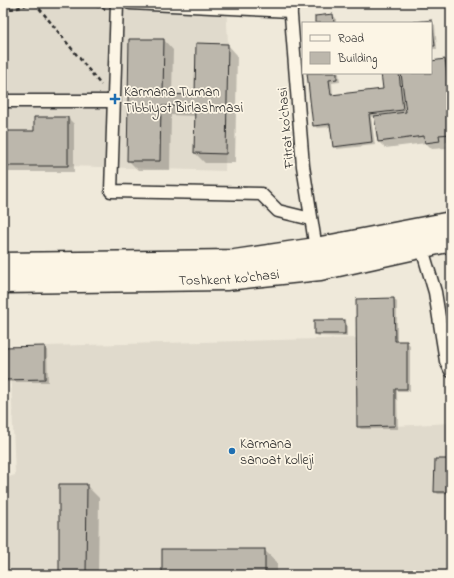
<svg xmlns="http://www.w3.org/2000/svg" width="454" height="578" font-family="'Indie Flower',sans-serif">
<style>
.built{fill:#e0dacc}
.shadow{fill:#0003}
.building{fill:#bcb7ac;stroke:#2b2b2b}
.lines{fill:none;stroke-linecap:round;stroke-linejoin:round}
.street-casing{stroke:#2b2b2b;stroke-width:15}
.highway-casing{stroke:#2b2b2b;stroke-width:25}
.path{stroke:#2b2b2b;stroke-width:2.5;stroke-dasharray:4 3;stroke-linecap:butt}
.street{stroke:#fcf5e5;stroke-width:12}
.highway{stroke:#fcf5e5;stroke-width:22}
.poi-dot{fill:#1f6fb2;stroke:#fcf5e5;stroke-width:1.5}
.labels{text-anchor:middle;stroke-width:3.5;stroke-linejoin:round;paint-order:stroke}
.poi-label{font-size:14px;fill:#2b2b2b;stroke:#fcf5e5;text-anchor:start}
.street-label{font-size:14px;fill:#2b2b2b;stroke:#fcf5e5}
</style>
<rect width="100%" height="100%" fill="#efe9da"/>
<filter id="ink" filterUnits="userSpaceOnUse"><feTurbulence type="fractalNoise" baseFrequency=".025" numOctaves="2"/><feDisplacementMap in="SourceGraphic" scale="8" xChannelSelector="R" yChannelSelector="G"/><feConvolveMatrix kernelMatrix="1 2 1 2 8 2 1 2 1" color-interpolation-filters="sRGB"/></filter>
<g filter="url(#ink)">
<g class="built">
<polygon points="3,3 226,3 228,44 225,171 68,166 3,166"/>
<polygon points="356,338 357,427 395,426 451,423 451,575 3,575 3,479 15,475 11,380 45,379 45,346"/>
</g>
<g class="shadow">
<polygon points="415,3 434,3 435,7 418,8"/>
<polygon points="332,15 336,18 336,23 316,23"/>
<polygon points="432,22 435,25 437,49 431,49 431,23 417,23"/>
<polygon points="164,40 173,50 172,95 196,96 228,45 237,55 235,163 205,163 195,153 196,116 171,115 170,170 138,170 128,160"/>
<polygon points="3,56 5,57 5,86 3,86"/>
<polygon points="445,60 451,66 451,141 445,142 446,148 432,149 426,143 385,148 379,142 375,116 371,117 375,145 337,149 334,146 331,127 317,128 314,125 308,73 339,73 340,82 332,83 333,96 384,90 382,73 431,73 431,62"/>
<polygon points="68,118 74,124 74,172 3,172 3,132 35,132"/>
<polygon points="394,299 397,302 397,342 407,342 410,345 410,391 397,391 398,429 361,429 358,426"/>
<polygon points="344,321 347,324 347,337 318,336 315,333"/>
<polygon points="44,347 47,350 48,382 3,382 3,348"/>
<polygon points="451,460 451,494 438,494 435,491"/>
<polygon points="86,485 99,498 98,575 60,575"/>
<polygon points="264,550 277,562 277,575 163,575"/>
</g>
<g class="building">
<polygon points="333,14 334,23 315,23 315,16"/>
<polygon points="432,20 435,46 431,46 431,23 414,22"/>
<polygon points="129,39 164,39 163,94 195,95 196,43 228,44 226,154 194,153 195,106 161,106 160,161 127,161"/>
<polygon points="445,59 451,105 451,134 439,135 440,141 425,143 424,136 378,142 374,116 406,112 401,73 431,73 431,61"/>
<polygon points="307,73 337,73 337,79 329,80 331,95 383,89 381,73 399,73 403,110 369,114 372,142 333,147 330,124 313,126"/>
<polygon points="34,117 68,117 68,166 3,166 3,131 34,131"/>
<polygon points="394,298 395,341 407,341 407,389 395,389 395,426 357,427 356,299"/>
<rect x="314" y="320" width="31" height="14"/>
<polygon points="45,346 45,379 3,380 3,347"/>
<polygon points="435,459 451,459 451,492 434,492"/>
<polygon points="59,484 87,484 86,575 59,575"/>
<rect x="162" y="549" width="103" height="26"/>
</g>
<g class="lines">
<defs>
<g id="street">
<polyline points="117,3 111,191 261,194 278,211 311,219"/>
<polyline points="130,3 291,11"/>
<polyline points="290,3 303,166 316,249"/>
<polyline points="3,101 114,101"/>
<polyline points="420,242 435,292 446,361 451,371"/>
</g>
<g id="highway">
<polyline points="3,264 235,261 316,249 451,223"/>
<path id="s1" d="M3,282L226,279L320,269L451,240"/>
</g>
</defs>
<use href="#street" class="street-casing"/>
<use href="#highway" class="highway-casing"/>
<g class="path">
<polyline points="35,3 101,85"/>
<polyline points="89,3 105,9"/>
<path d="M3,8C13,10 21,8 29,3"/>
</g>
<use href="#street" class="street"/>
<use href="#highway" class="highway"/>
</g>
</g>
<g class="poi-dot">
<path d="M113 93h4v4h4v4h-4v4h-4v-4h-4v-4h4z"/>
<circle cx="232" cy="451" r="4"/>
</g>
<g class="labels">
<g class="poi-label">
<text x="124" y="96">Karmana Tuman<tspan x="124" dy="16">Tibbiyot Birlashmasi</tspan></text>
<text x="240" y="448">Karmana<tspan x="240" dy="16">sanoat kolleji</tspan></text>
</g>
<g class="street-label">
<text transform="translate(285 128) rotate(-95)" y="5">Fitrat ko'chasi</text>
<text dy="5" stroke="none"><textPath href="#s1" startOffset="226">Toshkent ko'chasi</textPath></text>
</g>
</g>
<rect width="454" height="578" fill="none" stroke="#fcf5e5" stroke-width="16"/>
<rect x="8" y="8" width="438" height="562" fill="none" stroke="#2b2b2b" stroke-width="1.5" filter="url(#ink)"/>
<rect x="302" y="22" width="130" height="52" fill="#fcf5e5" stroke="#a8a49b"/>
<rect x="310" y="35" width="20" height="6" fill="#fcf5e5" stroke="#a8a49b"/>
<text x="338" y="42" font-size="12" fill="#2b2b2b">Road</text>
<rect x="310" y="52" width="20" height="12" fill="#bcb7ac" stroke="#a8a49b"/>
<text x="338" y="62" font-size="12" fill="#2b2b2b">Building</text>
</svg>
